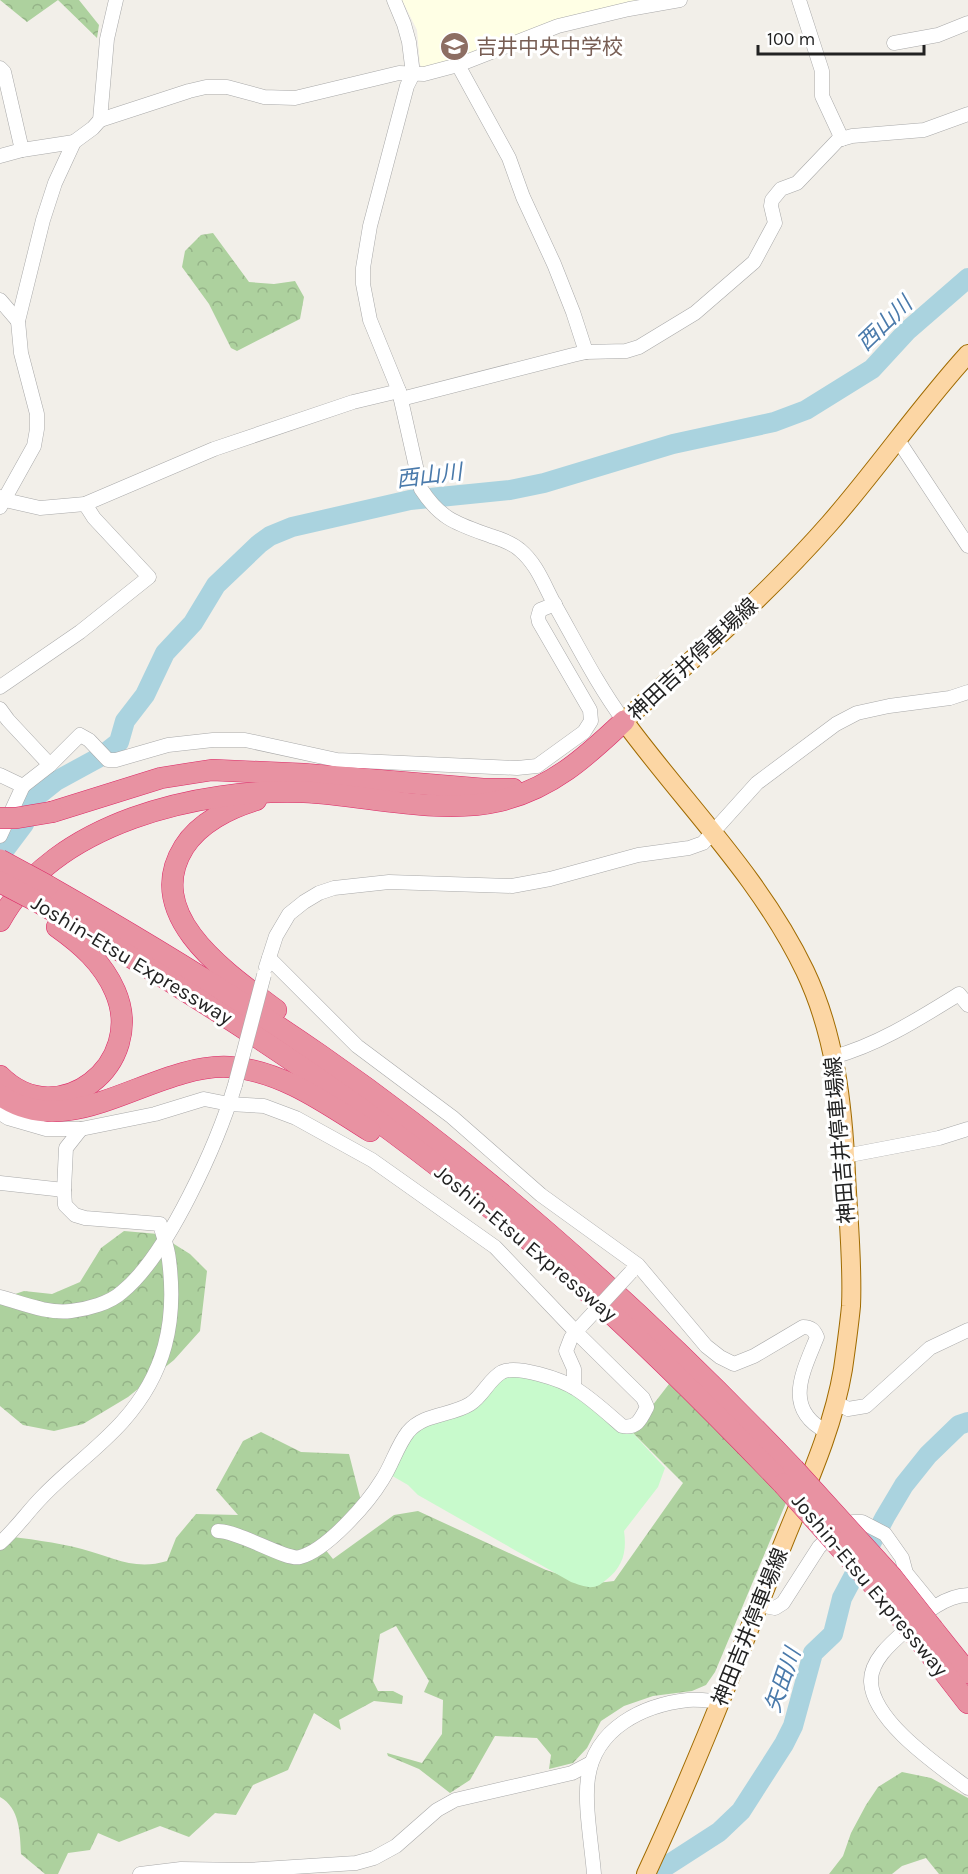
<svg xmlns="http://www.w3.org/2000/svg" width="968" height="1874" font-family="Karla,'Noto Sans JP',sans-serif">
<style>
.education{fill:#ffffe5}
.forest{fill:url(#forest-crowns)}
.park{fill:#c8facc}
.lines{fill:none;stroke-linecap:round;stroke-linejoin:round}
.river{stroke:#aad3df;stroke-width:20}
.minor-casing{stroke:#a9a9a9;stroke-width:15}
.major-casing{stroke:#a06b00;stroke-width:20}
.highway-casing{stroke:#dc2a67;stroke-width:22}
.minor{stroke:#fff;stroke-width:14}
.major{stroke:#fcd6a4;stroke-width:18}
.highway{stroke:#e892a2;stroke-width:21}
.minor-bridge-casing{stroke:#a9a9a9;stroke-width:15;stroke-linecap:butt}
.highway-bridge-casing{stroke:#dc2a67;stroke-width:22;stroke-linecap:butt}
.minor-bridge{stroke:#fff;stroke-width:14}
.highway-bridge{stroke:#e892a2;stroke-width:21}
.labels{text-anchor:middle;stroke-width:6;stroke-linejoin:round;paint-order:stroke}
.education-label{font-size:21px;fill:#785e54;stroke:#fff;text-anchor:start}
.street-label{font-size:21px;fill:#222;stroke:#fff}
.water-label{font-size:22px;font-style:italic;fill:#4a7aab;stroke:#fff}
</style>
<defs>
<pattern id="forest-crowns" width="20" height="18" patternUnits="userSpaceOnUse" patternTransform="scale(1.5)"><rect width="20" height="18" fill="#add19e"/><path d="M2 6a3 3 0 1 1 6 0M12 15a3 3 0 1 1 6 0" fill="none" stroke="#95b388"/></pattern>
</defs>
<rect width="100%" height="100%" fill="#f2efe9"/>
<polygon class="education" points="402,0 654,0 441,67 424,69 420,65 417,30"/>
<g class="forest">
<polygon points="0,0 79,0 99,25 97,38 58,0 27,22"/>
<polygon points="213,233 249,282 274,284 295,281 304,297 300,319 237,351 231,348 209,304 182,267 185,251 201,235"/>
<polygon points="124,1231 158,1234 190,1254 207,1271 200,1331 174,1360 128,1397 83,1424 54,1431 23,1425 0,1406 0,1299 24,1291 52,1294 80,1282 101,1248"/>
<path d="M669,1384L788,1498L715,1672L706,1685L692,1691L653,1696L624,1706L601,1721L587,1748L573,1763L549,1769L551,1755L537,1738L495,1736L470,1780L450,1793L419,1769L388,1756L387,1753L422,1763L442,1734L443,1700L424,1692L429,1681L396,1626L380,1634L373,1681L378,1691H393L403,1696L402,1704L374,1701L339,1720L341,1730L314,1713L288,1770L253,1785L236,1815L215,1813L189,1837L160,1826L119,1842L98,1833L90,1850L68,1853L58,1874H45L21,1854C20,1834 20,1808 0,1797V1535C27,1539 56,1542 82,1549C113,1557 134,1571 167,1561L176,1538L196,1514L238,1515L216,1490L243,1441L261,1432L301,1452L349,1454L361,1501L320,1543L333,1559L394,1515L418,1511L546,1570L589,1584L614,1581L683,1483L632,1432Z"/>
<polygon points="902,1772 931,1778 968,1798 968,1874 939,1874 926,1858 902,1866 892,1874 829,1874 843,1856 851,1833 866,1805 878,1787"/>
</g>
<path class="park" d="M512,1373L573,1390L629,1429L665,1468L658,1487L624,1531C627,1552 623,1567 606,1580C602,1583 598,1587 593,1587C587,1588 577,1584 571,1582L418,1495L408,1485L389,1474L411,1434Z"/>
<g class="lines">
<g class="river">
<polyline points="0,856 24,824 36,797 56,781 100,757 119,742 125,721 145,695 165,653 193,623 216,585 259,544 270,536 292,527 410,500 510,490 544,483 673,444 774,422 806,410 872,369 907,331 968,278"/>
<polyline points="654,1874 719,1832 741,1811 784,1744 793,1726 813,1653 833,1634 842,1598 885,1517 904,1485 928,1455 959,1425 968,1422"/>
</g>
<defs>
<g id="minor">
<path d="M394,0L404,24L409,42L413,74L407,86L370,226L363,268V284L370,320L399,391L421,489C441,520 458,524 491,536C501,539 512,543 520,550C538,565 545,588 556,607C578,646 598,686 624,721"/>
<polyline points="799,0 822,71 822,96 842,139"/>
<polyline points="894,43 938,35 968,23"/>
<polyline points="458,65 509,158 523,197 554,264 573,312 586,352"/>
<polyline points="0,68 4,72 22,150"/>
<polyline points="100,120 189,91 206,87 227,87 264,97 295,98 399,73 424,74 458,65 558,26 629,9 680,0"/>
<polyline points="0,156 22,150 74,142"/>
<polyline points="0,300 18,321"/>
<polyline points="401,399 573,355 586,352 626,351 639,347 695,313 754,262 775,223 771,206 772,200 781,189 797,183 838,140 852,136 924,130 968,114"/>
<polyline points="898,440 968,546"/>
<polyline points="0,497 5,500 40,508 85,504 214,449 353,402 399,391"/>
<polyline points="0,507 34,446 37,429 37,414 21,353 18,321 43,220 55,183 74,142 93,128 100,120 107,39 116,0"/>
<polyline points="0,687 80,632 149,577 94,518 85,504"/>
<polyline points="0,709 8,720 50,765"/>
<polyline points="0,775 23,786 50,765 80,735 89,740 108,760 116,760 168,745 213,740 245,740 337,760 517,768 537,766 584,732 591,721 590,710 539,622 538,617 540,610 555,604"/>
<polyline points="0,836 23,786"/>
<path d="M269,958L357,1046L452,1117L541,1195L638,1265L706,1346L720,1357L734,1364L754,1356L803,1327C811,1327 814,1330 817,1337C803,1372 782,1409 827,1432"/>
<polyline points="266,967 276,936 289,914 304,902 319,893 334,888 389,882 512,886 550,879 638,855 689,848 703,843 757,783 836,724 857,713 889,706 950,698 968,692"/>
<path d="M833,1057C878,1045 920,1018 959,994L968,1005"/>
<path d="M0,1113L8,1118L46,1129H81L155,1114L204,1099L229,1104L264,1106L296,1118L372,1160L495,1247L576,1332L643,1398L647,1407C641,1419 637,1429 622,1426C607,1413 592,1399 576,1389C561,1379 517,1365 502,1372C489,1379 483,1396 470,1404C451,1416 424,1413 408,1432C397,1446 392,1465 382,1480C368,1503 327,1550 300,1557C286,1561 240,1531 218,1531"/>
<polyline points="845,1156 939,1138 968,1129"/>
<polyline points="0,1183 64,1190"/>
<path d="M0,1297C22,1303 48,1314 71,1311C88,1309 110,1303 122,1292C168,1255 218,1142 235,1085"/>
<polyline points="574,1387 574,1369 566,1351 571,1338 580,1327"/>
<polyline points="835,1402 848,1409 866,1406 930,1348 968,1330"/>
<path d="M0,1543C16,1529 28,1511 43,1496C68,1470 99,1448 123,1421C165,1374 177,1322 169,1260C168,1248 163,1236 160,1224L85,1218L75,1215L65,1205L64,1190L66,1148L81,1129"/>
<path d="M968,1595C943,1596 923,1615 906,1630C891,1643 870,1661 871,1682C873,1722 939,1766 968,1788"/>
<polyline points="759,1605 775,1608 783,1603 819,1547 842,1525 853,1522 862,1522 885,1534 902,1558 906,1573 933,1606"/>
<polyline points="140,1874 181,1869 247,1870 356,1863 374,1858 396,1846 437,1810 455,1800 572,1773 591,1763"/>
<path d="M594,1874C592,1847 584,1804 588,1778C595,1728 643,1705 688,1700C699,1699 710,1701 720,1702"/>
</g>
<path id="major" d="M646,1874C694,1771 735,1665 777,1559C801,1497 832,1435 843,1369C846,1348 849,1327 851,1306C853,1263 848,1217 846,1174C843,1105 835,1034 805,971C760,877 685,804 624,721C695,657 767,595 830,523C878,468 919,408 968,354"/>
<g id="highway">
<path d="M256,800C229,808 199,823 184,847C141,916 228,974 276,1010"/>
<polyline points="52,812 161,778 212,770 303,774 483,789 513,789"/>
<path d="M48,886C141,939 232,994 320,1055C493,1175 649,1317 794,1469"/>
<path d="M38,902C226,1011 405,1129 568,1274C643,1341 714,1412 783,1484"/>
<path d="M0,921C54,822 200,788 304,792C366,795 439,815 499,801C551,789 586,757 624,721"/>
<path d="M0,1076C58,1134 147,1064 115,991C103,963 81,944 57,927"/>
<path d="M0,1095C71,1145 153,1063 229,1067C281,1070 327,1104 370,1131"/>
<polyline points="933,1629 968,1673"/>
<polyline points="920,1641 968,1703"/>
</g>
</defs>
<use href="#minor" class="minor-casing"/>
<use href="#major" class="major-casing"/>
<use href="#highway" class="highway-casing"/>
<use href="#minor" class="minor"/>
<use href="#major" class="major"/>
<use href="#highway" class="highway"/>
<defs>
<g id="minor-bridge">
<polyline points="235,1085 264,975"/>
<polyline points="582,1325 631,1272"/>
</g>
<g id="highway-bridge">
<polyline points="0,818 16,818 52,812"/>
<polyline points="0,860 48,886"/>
<polyline points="0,882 38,902"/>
<polyline points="794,1469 892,1577 933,1629"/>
<polyline points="783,1484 877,1589 920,1641"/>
</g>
</defs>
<use href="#minor-bridge" class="minor-bridge-casing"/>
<use href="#highway-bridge" class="highway-bridge-casing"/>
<use href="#minor-bridge" class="minor-bridge"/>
<use href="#highway-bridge" class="highway-bridge"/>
</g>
<defs>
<symbol id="school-disc" viewBox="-11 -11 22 22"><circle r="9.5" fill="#8d6e63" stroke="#fff"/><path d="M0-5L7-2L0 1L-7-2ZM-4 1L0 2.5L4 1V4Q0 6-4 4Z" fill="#fff"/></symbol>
</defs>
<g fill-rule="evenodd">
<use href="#school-disc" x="438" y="30" width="33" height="33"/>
</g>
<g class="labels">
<g class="education-label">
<text x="476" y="54">吉井中央中学校</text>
</g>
<g class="street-label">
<text transform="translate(693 659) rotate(-43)" y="7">神田吉井停車場線</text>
<text transform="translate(132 960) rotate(31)" y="7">Joshin-Etsu Expressway</text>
<text transform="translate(840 1140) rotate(-95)" y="7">神田吉井停車場線</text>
<text transform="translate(526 1243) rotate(40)" y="7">Joshin-Etsu Expressway</text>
<text transform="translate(870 1585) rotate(50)" y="7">Joshin-Etsu Expressway</text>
<text transform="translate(750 1627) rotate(-68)" y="7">神田吉井停車場線</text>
</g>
<g class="water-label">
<text transform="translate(884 323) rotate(-44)" y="8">西山川</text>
<text transform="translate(429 475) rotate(-7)" y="8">西山川</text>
<text transform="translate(782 1680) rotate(-71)" y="8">矢田川</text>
</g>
</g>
<path d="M758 45v9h166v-9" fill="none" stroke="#222222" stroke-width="3"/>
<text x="767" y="45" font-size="18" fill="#222222" stroke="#ffffff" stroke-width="4.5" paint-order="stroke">100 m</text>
</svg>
